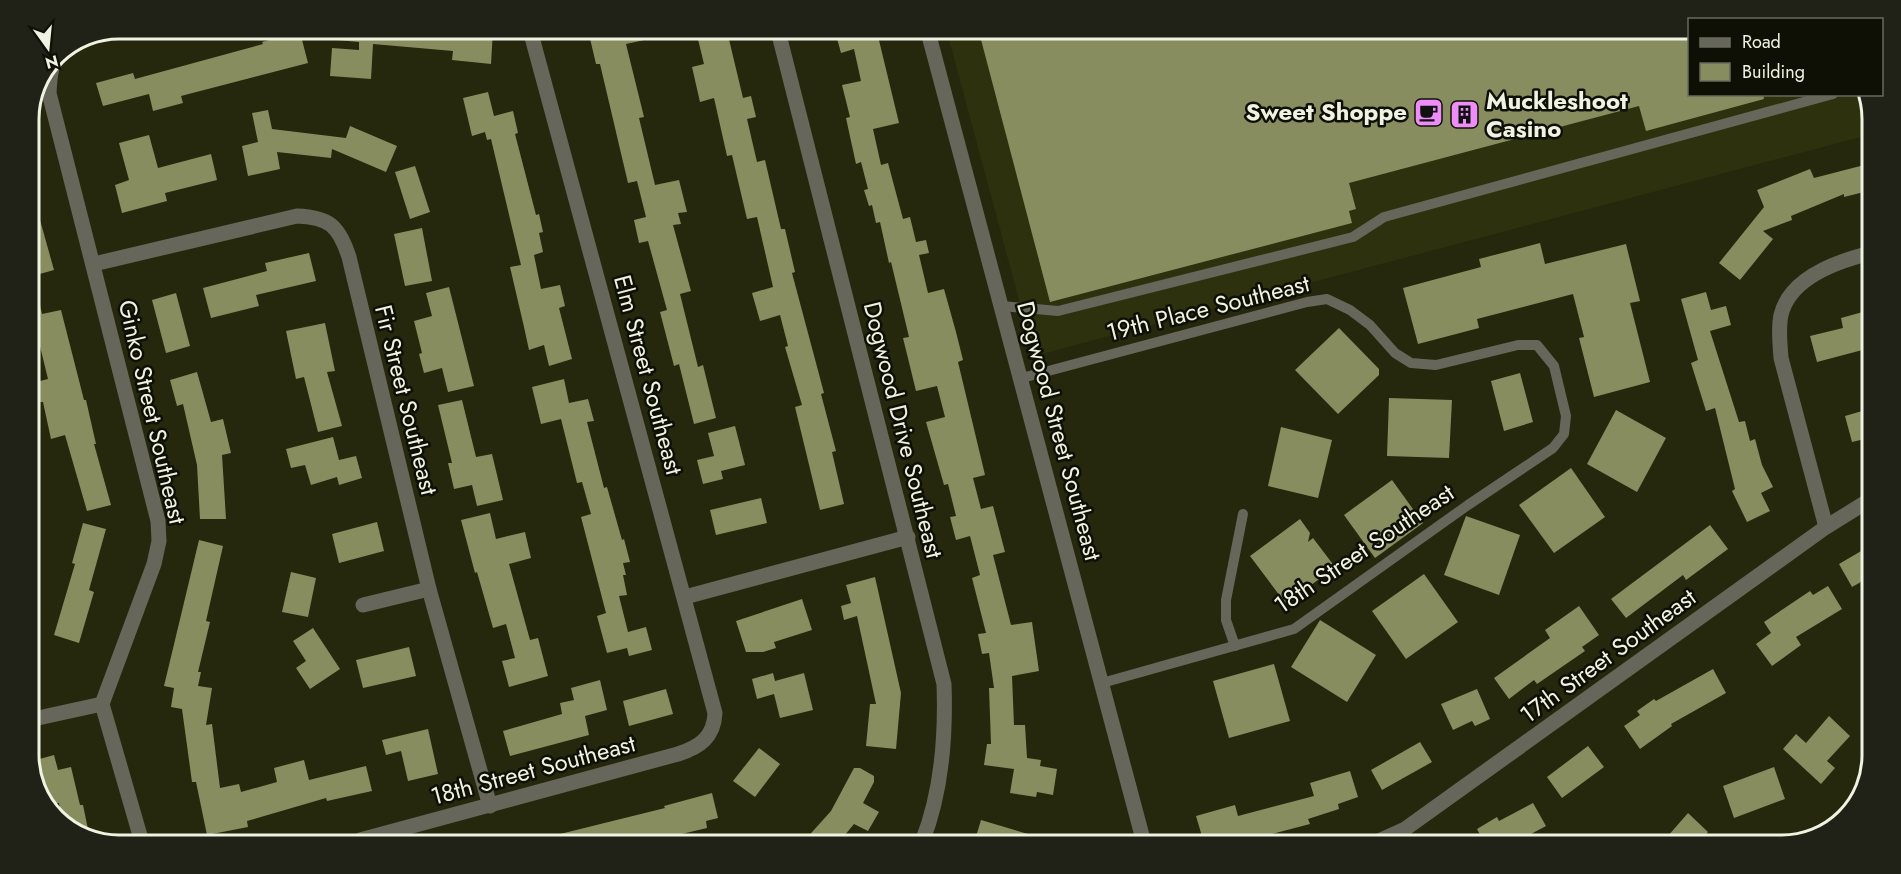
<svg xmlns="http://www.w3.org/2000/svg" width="1901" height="874" font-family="Jost,sans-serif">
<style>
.built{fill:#2e310d}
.building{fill:#888d60}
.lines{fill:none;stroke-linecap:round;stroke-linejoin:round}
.lane{stroke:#66675a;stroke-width:10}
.street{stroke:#66675a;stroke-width:15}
.labels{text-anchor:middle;stroke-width:5;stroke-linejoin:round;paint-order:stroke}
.poi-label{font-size:24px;font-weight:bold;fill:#f0f2e2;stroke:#0e1005;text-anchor:start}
.street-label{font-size:24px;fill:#f0f2e2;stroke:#0e1005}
.rim{fill:none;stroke:#f0f2e2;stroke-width:3}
</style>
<rect width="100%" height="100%" fill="#25280c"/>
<polygon class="built" points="947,32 1689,35 1690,94 1866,95 1872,113 1872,134 1034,356"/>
<g class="building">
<polygon points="338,29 493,30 491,64 452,60 453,51 373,44 371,79 330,76 332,48 359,50 359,42 337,40"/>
<polygon points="588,30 657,31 658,37 626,44 644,117 639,118 655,185 679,180 687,212 678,213 681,224 673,225 691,291 680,294 698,367 703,365 716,418 694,424 679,364 674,366 660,312 667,310 648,241 639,243 634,220 646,217 637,181 628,183 600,64 596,64"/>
<polygon points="696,31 727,31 743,98 751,96 756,117 747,119 757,162 765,160 781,229 785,229 795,272 792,273 824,393 821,394 836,451 832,452 844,504 820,510 795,407 802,405 785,347 788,346 780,315 760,321 752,293 773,287 757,217 747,219 732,155 727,156 714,98 700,102 692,67 704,64"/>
<polygon points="835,31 877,32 899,123 873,129 881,165 888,163 903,219 910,217 916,242 926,240 929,253 919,255 928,293 944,289 956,332 963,360 958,362 985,475 973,478 981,509 993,506 1005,552 993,555 1011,625 1032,622 1039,671 1012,676 1014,725 1025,725 1027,758 1041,760 1040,766 1057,769 1053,795 1037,792 1036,797 1010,793 1014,769 984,765 987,744 991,744 989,688 994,688 989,653 982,654 978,634 986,633 972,578 980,575 970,536 956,540 950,517 956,516 948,484 944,485 926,422 945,417 937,386 916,391 903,338 909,337 891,262 889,263 880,222 876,223 872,205 869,206 864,190 868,189 861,162 856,164 846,118 850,117 842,85 861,81 854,49 841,53"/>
<polygon points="300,32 308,63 181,96 183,103 153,111 149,94 103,106 96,83 133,73 135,79 263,44 262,42"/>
<polygon points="979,32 1689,35 1689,94 1763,94 1764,99 1646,131 1639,106 1349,183 1356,209 1349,211 1352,223 1050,302"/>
<polygon points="488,92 494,116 513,111 518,133 515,134 536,215 539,214 543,232 539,233 543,252 534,255 541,289 560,285 565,306 559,308 572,359 549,366 544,345 529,350 524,327 510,267 521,265 491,139 487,140 485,132 472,136 463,98"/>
<polygon points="268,110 272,129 346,138 350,126 397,146 386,172 332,149 331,158 277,152 280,169 248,176 242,146 258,142 252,113"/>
<polygon points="149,135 158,168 211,154 217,180 165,193 167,201 122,213 115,185 129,180 119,143"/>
<polygon points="1872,163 1872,190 1844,197 1844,194 1791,216 1792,220 1763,231 1773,239 1740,280 1719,263 1764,207 1757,190 1810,169 1814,178"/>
<polygon points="415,166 430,212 410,219 395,172"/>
<polygon points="29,195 33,195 54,270 29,277"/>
<polygon points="422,228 432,281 405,286 394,234"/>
<polygon points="1540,243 1545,264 1626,244 1640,301 1630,303 1650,382 1594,397 1579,338 1584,337 1573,294 1477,319 1479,328 1418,344 1403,288 1481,267 1479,259"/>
<polygon points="309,253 316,281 256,295 259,306 211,318 203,288 267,271 265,263"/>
<polygon points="34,281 42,314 61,310 84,400 86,400 96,444 94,444 111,505 87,511 65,435 51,439 43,402 40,402 36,382 48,379 37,334 29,336 29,282"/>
<polygon points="449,287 474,386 448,392 442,368 424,373 419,354 422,353 414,321 432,316 426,293"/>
<polygon points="1706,292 1711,310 1726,306 1731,325 1710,331 1739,422 1745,421 1750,441 1755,439 1762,465 1773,487 1761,493 1770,511 1747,522 1732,491 1735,489 1715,408 1706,411 1691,363 1698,360 1681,299"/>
<polygon points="176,293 190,346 166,353 152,300"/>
<polygon points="1870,310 1870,348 1817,362 1810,336 1843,328 1841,318"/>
<polygon points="325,323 335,371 327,372 342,426 318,432 304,377 296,379 286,331"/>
<polygon points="1339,328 1379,369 1379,375 1338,414 1295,370"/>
<polygon points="197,372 211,422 223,419 231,453 222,455 226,519 200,519 197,465 183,404 177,406 170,380"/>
<polygon points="1520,373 1533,422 1504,431 1491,381"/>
<polygon points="564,379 569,403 588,399 594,421 587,422 604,488 607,487 622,540 624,539 630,562 623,563 626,575 623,575 627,595 619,596 628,632 646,627 652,650 629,656 627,648 607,653 597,616 606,613 581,517 591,514 582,482 577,483 561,419 541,424 532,387"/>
<polygon points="1389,398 1452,400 1449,458 1387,456"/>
<polygon points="462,400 476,457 492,454 503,500 477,506 472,485 454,489 448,463 452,463 438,405"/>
<polygon points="1869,409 1869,438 1852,442 1845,416"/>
<polygon points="1616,410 1666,438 1637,492 1587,464"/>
<polygon points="735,426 745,465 721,471 723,479 703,484 697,460 714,456 708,433"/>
<polygon points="1281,427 1332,440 1318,498 1268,486"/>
<polygon points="333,437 339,460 356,456 362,478 339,485 337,477 311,485 305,465 291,468 286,449"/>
<polygon points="1571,468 1605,517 1554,553 1519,505"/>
<polygon points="1392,480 1423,523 1375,558 1344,515"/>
<polygon points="761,498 767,523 716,535 710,510"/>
<polygon points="490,513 496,539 525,532 531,558 509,564 530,640 538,638 548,676 509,687 502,661 515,658 506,624 493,628 477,572 475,573 461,520"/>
<polygon points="1466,516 1520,535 1499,595 1444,575"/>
<polygon points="1300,519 1310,533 1308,542 1313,538 1335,567 1286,604 1250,556"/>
<polygon points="377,522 384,551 339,563 332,534"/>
<polygon points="83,523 106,529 89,590 94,592 79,643 54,635 75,564 72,563"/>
<polygon points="1710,525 1728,549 1686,580 1683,575 1626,618 1611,599"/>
<polygon points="199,540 223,546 206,621 210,622 198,672 201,672 198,686 212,688 206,725 212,724 220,788 239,784 241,792 277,782 274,768 304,760 309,780 366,766 372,791 327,801 326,798 247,821 248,827 207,835 196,782 192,782 182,709 171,707 174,688 164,686"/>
<polygon points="1868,547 1868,578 1852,587 1839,564"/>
<polygon points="291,572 316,578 308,617 282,612"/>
<polygon points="1424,574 1458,622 1406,659 1372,611"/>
<polygon points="875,577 901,693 896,749 866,746 870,704 876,704 857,616 844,620 841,606 851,603 846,585"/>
<polygon points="1828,586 1842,609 1796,637 1801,645 1772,666 1756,644 1771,633 1764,622 1810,591 1813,595"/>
<polygon points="802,599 812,630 774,642 776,648 763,652 746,652 736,621"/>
<polygon points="1579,606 1599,635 1582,647 1585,651 1537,684 1534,680 1509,699 1494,678 1550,638 1545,630"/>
<polygon points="1320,620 1376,655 1347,702 1291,667"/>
<polygon points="313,628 340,669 310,689 296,668 306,661 293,641"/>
<polygon points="409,647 416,676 363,688 356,660"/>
<polygon points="1274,664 1290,721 1229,738 1213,681"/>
<polygon points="1713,669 1726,693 1671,724 1672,726 1640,749 1624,726 1640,715 1637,711 1654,699 1656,701"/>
<polygon points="773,673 775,681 804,673 813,710 780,718 774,694 757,699 752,679"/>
<polygon points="600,680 607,710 585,716 589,735 510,756 503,731 562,714 560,703 574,700 571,688"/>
<polygon points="666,689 673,714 629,726 623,701"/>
<polygon points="1477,689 1490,719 1475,726 1472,721 1453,730 1441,704"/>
<polygon points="1829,716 1850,736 1827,761 1835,768 1821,784 1783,749 1796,734 1806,743"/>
<polygon points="428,729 438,774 408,781 401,751 386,755 382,740"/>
<polygon points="1420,742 1432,762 1382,790 1371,770"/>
<polygon points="1588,746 1604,767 1562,798 1547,777"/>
<polygon points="759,748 780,764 755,797 733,781"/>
<polygon points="54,755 58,770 71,767 80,805 83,805 90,839 84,838 62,821 59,803 44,806 29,762"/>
<polygon points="1774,767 1785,799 1734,818 1723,786"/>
<polygon points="854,768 860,768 874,776 874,782 863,803 879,812 868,831 854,824 839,842 804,841 831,811"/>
<polygon points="1350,771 1358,797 1338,804 1339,809 1308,819 1310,824 1245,841 1245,843 1224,843 1223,839 1204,843 1196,816 1235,805 1238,816 1314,796 1310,783"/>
<polygon points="712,793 718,818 706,821 707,828 652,841 552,840 552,836 665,808 664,806"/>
<polygon points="1533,803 1546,826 1512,844 1485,844 1477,829 1497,817 1499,821"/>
<polygon points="1688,813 1708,832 1697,845 1660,845"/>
<polygon points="981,820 1045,839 1045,842 983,842 975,840"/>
</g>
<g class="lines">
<g class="lane">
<polyline points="1002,306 1058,311 1353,237 1384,217 1833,94"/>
<polyline points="1022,378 1307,302 1327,299 1350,310 1370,325 1395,353 1411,363 1436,365 1518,345 1537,345 1554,366 1566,416 1564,434 1553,448 1468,505 1294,629 1102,683"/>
<polyline points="1235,646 1226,620 1226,600 1243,514"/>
</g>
<g class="street">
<polyline points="115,30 121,29"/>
<path d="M778,31L944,684C946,738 942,792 922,842"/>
<polyline points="928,32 1144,843"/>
<path d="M61,52C50,64 50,78 49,93L158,521L159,541L154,564L102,704L141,839"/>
<path d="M94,264L297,216C329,217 339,226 349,257L429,589L490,806"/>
<path d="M1826,527L1781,358C1780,343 1778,329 1781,315C1790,277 1838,261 1871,253"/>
<polyline points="685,597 908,537"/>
<polyline points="363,605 429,589"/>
<polyline points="29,720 102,704"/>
<path d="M360,840L678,754C700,747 714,737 715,713L530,30"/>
<polyline points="1372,844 1405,829 1826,527 1868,501"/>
</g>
</g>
<defs>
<symbol id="cafe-square" viewBox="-11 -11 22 22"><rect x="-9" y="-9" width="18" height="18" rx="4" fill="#ee8cf8" stroke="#0e1005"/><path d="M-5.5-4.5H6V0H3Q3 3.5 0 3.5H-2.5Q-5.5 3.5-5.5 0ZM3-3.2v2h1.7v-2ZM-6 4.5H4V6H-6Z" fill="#111"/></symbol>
<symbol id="building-square" viewBox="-11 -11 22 22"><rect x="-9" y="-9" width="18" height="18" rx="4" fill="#ee8cf8" stroke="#0e1005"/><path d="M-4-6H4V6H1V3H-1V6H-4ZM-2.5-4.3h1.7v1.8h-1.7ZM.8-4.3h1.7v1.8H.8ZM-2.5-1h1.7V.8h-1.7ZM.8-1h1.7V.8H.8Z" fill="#111"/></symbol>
</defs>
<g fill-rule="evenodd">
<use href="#cafe-square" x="1412" y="96" width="33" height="33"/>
<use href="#building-square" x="1448" y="98" width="33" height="33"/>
</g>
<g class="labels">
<g class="poi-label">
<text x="1486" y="109">Muckleshoot<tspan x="1486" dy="28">Casino</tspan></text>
<text x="1407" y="120" text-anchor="end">Sweet Shoppe</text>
</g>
<g class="street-label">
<text transform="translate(1208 308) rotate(-14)" y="8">19th Place Southeast</text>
<text transform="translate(648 375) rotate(75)" y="8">Elm Street Southeast</text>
<text transform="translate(406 400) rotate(76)" y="8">Fir Street Southeast</text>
<text transform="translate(152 412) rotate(77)" y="8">Ginko Street Southeast</text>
<text transform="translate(903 430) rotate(76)" y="8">Dogwood Drive Southeast</text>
<text transform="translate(1059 431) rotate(75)" y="8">Dogwood Street Southeast</text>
<text transform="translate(1364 549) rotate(-34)" y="8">18th Street Southeast</text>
<text transform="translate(1608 656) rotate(-36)" y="8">17th Street Southeast</text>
<text transform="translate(533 770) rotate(-15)" y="8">18th Street Southeast</text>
</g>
</g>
<path d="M0 0H1901V874H0ZM119 39H1782A80 80 0 0 1 1862 119V755A80 80 0 0 1 1782 835H119A80 80 0 0 1 39 755V119A80 80 0 0 1 119 39Z" fill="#202217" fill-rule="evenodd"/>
<path class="rim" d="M119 39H1782A80 80 0 0 1 1862 119V755A80 80 0 0 1 1782 835H119A80 80 0 0 1 39 755V119A80 80 0 0 1 119 39Z"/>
<rect x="1688" y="18" width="195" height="78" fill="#0e1005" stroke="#686a5d" stroke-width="1.5"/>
<rect x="1700" y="38" width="30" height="9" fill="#66675a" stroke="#686a5d" stroke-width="1.5"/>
<text x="1742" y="48" font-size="18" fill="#f0f2e2">Road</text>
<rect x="1700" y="63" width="30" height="18" fill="#888d60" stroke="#686a5d" stroke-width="1.5"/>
<text x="1742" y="78" font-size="18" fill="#f0f2e2">Building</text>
<g transform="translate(48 48) rotate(165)" stroke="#0e1005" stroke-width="4.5" paint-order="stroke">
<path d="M0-4.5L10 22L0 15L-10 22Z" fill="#f0f2e2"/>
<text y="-9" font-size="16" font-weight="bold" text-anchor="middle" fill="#f0f2e2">N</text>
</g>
</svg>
